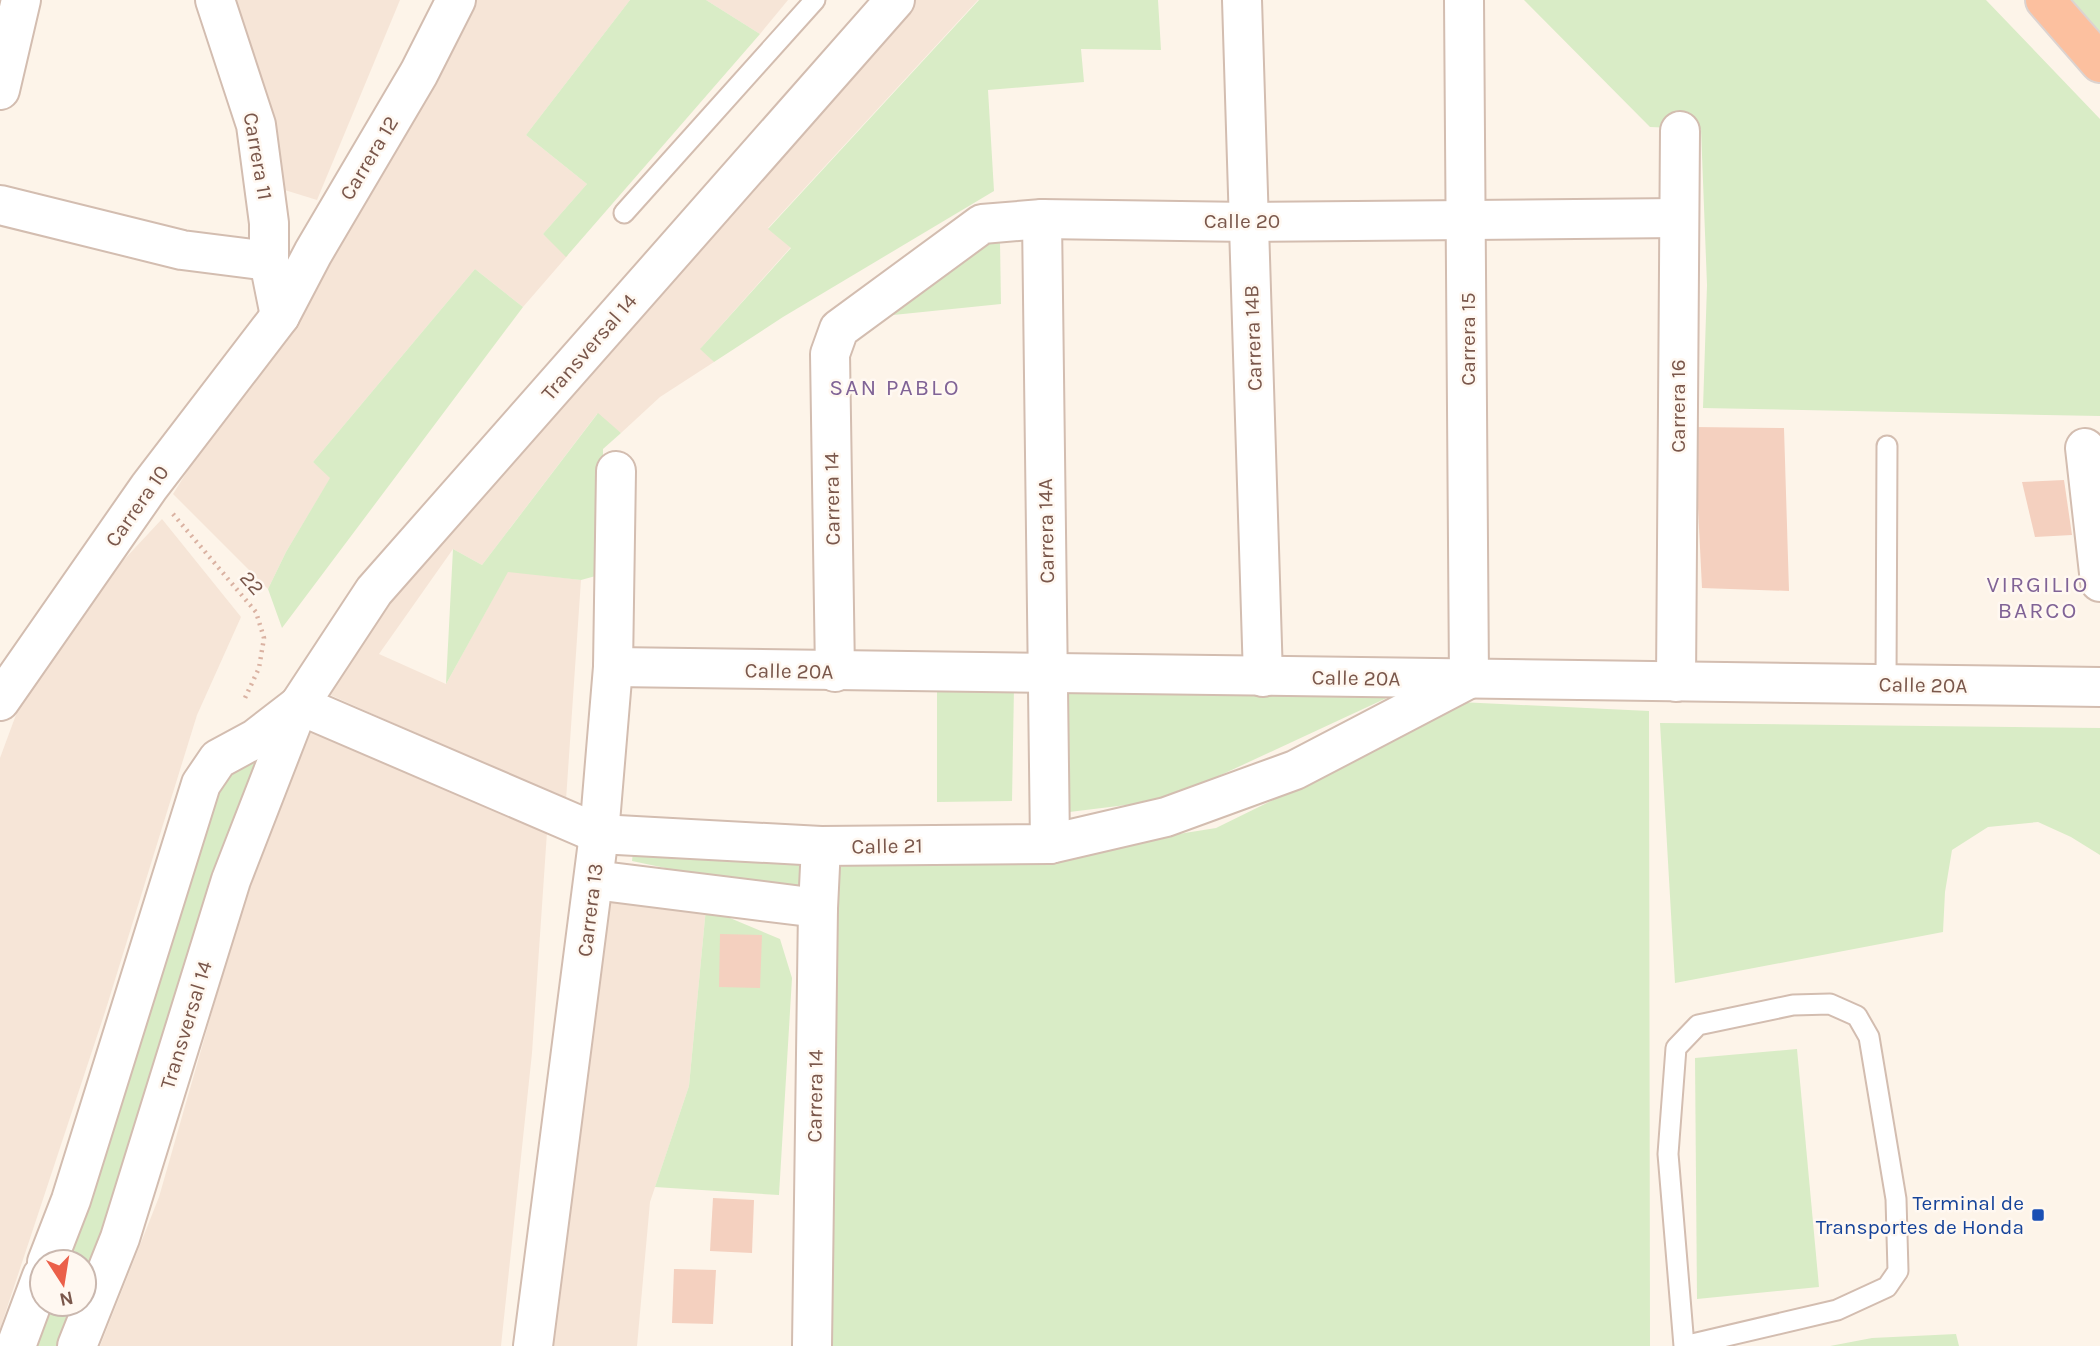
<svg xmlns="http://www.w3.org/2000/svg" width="2100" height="1346" font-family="Karla,sans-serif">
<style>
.residential{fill:#f6e5d7}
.green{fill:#d9ecc6}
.building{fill:#f4d0bf}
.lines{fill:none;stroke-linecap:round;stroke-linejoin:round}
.service-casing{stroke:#d3bdb0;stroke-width:23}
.minor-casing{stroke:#d3bdb0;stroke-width:42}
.tertiary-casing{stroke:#d3bdb0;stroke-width:42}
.trunk-casing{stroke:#dcd3d0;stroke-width:42}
.path{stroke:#dab2a2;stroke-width:4.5;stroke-dasharray:2 5;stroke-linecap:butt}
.service{stroke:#fff;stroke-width:19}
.minor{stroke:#fff;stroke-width:38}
.tertiary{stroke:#fff;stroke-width:38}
.trunk{stroke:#fcc09f;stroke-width:38}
.transit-dot{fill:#1a4fb4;stroke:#fff8f1;stroke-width:2.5}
.labels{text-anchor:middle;stroke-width:5;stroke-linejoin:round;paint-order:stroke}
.street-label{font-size:21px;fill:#7a574b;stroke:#fff8f1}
.transit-label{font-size:21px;fill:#164399;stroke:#fff8f1;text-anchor:end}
.neighbourhood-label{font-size:23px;letter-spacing:2px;fill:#806396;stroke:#fff8f1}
</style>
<rect width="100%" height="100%" fill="#fdf4e9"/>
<g class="residential">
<polygon points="226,0 400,0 317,200 275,187"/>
<polygon points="464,0 630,0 526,135 587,184 543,234 568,255 523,307 475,269 313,462 331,477 286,552 268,589 173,494 373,175"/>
<polygon points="706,0 788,0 760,34"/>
<polygon points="897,0 978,0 768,228 791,247 701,348 714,362 660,397 621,433 597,414 482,565 453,549 379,654 446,684 508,571 581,580 566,800 319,690 357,604"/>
<polygon points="162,519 241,617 197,715 105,1012 0,1329 0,758 17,712 120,564"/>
<polygon points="295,722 547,832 532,1053 501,1346 100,1346 159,1197"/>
<polygon points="598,890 706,908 689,1086 650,1202 637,1346 551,1346"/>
</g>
<g class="green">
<polygon points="630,0 706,0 760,34 566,257 543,234 587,184 526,135"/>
<polygon points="979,0 1158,0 1161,50 1081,49 1084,82 988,90 994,191 783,317 714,362 700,349 791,248 768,229"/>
<polygon points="1524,0 1986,0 2100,119 2100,416 1703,408 1707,285 1701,129 1650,127"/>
<polygon points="2071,0 2100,0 2100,33"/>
<polygon points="993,232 1000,242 1001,304 854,319"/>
<polygon points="475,269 523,307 282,628 268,589 286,552 330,478 313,462"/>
<polygon points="598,413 621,433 603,449 603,574 581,580 508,572 446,684 453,549 482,565"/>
<polygon points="1048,685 1406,689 1167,800 1053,814"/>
<polygon points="937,687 1014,687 1012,801 937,802"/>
<polygon points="1460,702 1649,711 1650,1346 830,1346 833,867 1060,853 1216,828 1330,772"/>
<polygon points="1660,723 2100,728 2100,855 2071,837 2038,822 1988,827 1952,850 1945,892 1943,932 1675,983"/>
<polygon points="233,750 256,759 237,830 84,1295 84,1262 64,1262 138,1031"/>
<polygon points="634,842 808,855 796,919 737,883 632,861"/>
<polygon points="706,908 780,939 792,978 779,1195 655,1187 689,1086"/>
<polygon points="1797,1049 1819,1287 1697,1299 1695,1058"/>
<polygon points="51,1304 81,1304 65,1346 37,1346"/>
<polygon points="1956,1334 1959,1346 1830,1346 1872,1338"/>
</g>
<g class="building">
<polygon points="1694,427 1784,428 1789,591 1702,588"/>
<polygon points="2064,480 2072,535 2035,537 2022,482"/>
<polygon points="720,934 762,935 760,988 719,987"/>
<polygon points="713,1198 754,1200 752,1253 710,1251"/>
<polygon points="674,1269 716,1270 713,1324 672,1323"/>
</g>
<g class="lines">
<defs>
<g id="service">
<polyline points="624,213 815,0"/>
<polyline points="1886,684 1887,446"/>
<polygon points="1830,1004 1857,1016 1869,1037 1896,1199 1898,1271 1887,1287 1837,1310 1684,1346 1668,1154 1676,1048 1698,1025 1793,1005"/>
</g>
<g id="minor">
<polyline points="1242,0 1263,677"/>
<polyline points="0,90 21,0"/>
<polyline points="0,205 182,250 269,261"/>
<polyline points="1042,219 1050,844"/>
<polyline points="2085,448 2100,582"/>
<polyline points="613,667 2100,687"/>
<polyline points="835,672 830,354 839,329 982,224 1042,219 1249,222 1679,218"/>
<polyline points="1676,682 1680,131"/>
<polyline points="299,705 599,834 821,846 1050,844 1166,817 1295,770 1469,679 1464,0"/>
<polyline points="594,880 818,908"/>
<polyline points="47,1262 71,1200 201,784 218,759 255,739 299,705"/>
<polyline points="16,1346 42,1276"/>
<polyline points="77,1346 120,1238 231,880 299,705 374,591 895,0"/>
<polyline points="533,1346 599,834 613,667 616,471"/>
<polyline points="812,1346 818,908 821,846"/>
</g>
<g id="tertiary">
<polyline points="215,0 256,125 269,223 269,261 280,316"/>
<polyline points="0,701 149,487 280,316 313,253 419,73 456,0"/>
</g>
<polyline id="trunk" points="2045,0 2100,63"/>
</defs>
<use href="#service" class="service-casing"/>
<use href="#minor" class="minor-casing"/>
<use href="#tertiary" class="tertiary-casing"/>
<use href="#trunk" class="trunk-casing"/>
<polyline class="path" points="173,514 256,612 264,638 259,668 245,698"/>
<use href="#service" class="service"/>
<use href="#minor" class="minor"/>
<use href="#tertiary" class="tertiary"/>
<use href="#trunk" class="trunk"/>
</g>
<rect class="transit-dot" x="2031" y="1208" width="14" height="14" rx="3.5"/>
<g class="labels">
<g class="street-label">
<text transform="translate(258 156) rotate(80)" y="7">Carrera 11</text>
<text transform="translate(369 158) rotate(-59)" y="7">Carrera 12</text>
<text x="1242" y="228">Calle 20</text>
<text transform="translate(1253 338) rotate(-92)" y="7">Carrera 14B</text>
<text transform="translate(1468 339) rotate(-90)" y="7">Carrera 15</text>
<text transform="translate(589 347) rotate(-49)" y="7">Transversal 14</text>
<text transform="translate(1678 406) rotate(-90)" y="7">Carrera 16</text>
<text transform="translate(832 499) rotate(-91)" y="7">Carrera 14</text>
<text transform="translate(137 506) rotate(-55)" y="7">Carrera 10</text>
<text transform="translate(1046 531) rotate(-91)" y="7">Carrera 14A</text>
<text transform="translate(252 583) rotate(49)" y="7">22</text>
<text transform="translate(789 671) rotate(1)" y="7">Calle 20A</text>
<text transform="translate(1356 678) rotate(1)" y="7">Calle 20A</text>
<text transform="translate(1923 685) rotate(1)" y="7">Calle 20A</text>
<text transform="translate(887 846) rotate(-1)" y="7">Calle 21</text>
<text transform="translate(590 910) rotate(-83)" y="7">Carrera 13</text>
<text transform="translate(186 1025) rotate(-73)" y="7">Transversal 14</text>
<text transform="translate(815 1096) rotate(-89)" y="7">Carrera 14</text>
</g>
<g class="transit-label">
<text x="2024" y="1210">Terminal de<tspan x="2024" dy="24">Transportes de Honda</tspan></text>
</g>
<g class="neighbourhood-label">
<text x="895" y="395">SAN PABLO</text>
<text x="2038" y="592">VIRGILIO<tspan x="2038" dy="26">BARCO</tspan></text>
</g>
</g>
<g transform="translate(63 1283) rotate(168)"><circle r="33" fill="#fff8f1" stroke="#cab8af" stroke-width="2"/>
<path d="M0-5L12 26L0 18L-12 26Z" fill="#eb604a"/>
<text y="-10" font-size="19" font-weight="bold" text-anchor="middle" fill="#7a574b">N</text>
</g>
</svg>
